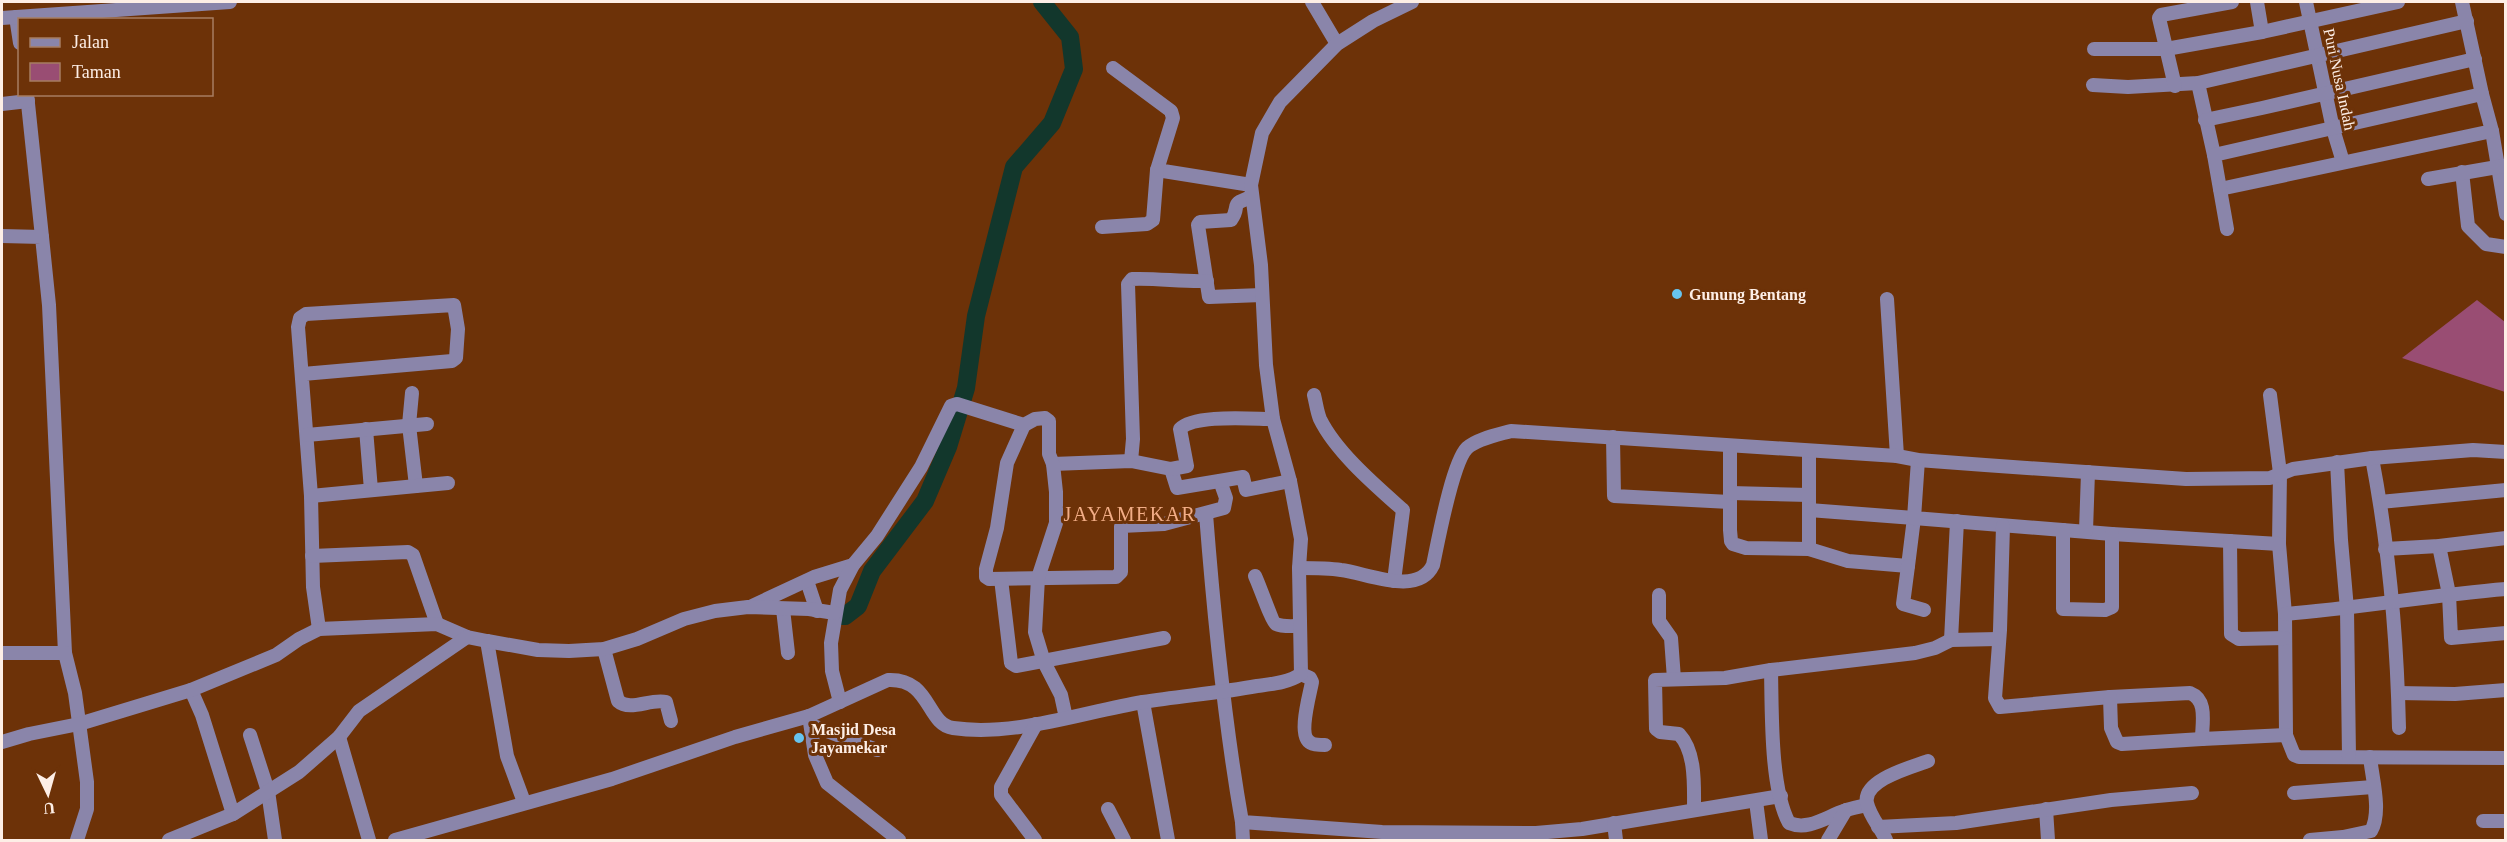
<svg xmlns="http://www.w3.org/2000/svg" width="2507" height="842" font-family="Georgia,serif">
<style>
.green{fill:#994d73}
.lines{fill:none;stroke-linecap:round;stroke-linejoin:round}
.river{stroke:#12372c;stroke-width:18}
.minor{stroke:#8a85aa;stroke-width:14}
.poi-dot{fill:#67c4ef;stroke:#6d3208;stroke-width:2}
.labels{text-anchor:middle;stroke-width:6;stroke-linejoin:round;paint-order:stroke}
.street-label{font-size:16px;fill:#fdeee6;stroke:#6d3208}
.poi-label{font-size:16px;font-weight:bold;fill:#fdeee6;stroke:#6d3208;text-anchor:start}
.quarter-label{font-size:20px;letter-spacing:1.5px;fill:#f2ad86;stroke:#6d3208}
</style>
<rect width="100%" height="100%" fill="#6d3208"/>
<polygon class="green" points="2477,300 2505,322 2505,392 2402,358"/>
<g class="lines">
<polyline class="river" points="840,616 845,616 858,606 872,571 925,501 948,447 966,388 976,316 1014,167 1052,123 1074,69 1070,37 1042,2"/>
<g class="minor">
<polyline points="1312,2 1337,44"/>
<polyline points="2257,2 2262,32"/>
<polyline points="2306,2 2333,129 2343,162"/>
<polyline points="16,17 20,43"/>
<polyline points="2,18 230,2"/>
<polyline points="2094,49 2166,49 2262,32 2398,2"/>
<polyline points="1113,68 1171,111 1173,118 1157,170 1251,185"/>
<polyline points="2198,83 2214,155"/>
<polyline points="2093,85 2128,87 2198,83 2467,21"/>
<polyline points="2175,86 2159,18 2161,15 2232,2"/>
<polyline points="27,94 42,237"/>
<polyline points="2,104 28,101"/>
<polyline points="2205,120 2262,108 2475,59"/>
<polyline points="2492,131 2506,214"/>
<polyline points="2462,172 2468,226 2486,244 2506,247"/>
<polyline points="2428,179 2503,166"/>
<polyline points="2220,189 2492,131 2482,94 2462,2"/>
<path d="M1252,197C1227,205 1242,205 1231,220L1200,222L1198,225L1209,297L1262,295"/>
<polyline points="1102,227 1147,224 1153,220 1157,170"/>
<polyline points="2227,229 2214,155 2482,94"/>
<polyline points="2,236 42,237 49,305 65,653"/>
<polyline points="1887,299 1897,456"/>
<polyline points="303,374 452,361 456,358 458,329 454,305 306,314 300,318 298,327 311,496 313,587 319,629"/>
<polyline points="412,393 409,425 416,486"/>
<path d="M1314,395C1316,403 1317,412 1320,419C1336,452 1376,486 1403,510L1394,581"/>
<polyline points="2270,395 2280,473 2279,544 2285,614 2286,735 2294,755 2299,757 2506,758"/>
<polyline points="1024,425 1007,463 997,528 986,569 986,577 989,579 1116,577 1121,572 1121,526 1164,524 1224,508 1226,498 1220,481"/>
<polyline points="366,429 371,490"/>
<polyline points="307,435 427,424"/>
<polyline points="1613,437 1614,496 1730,502"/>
<polyline points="1730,446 1730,530 1731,541 1733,544 1746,548 1809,549 1848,561 1908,566 1914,518 1809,510 1809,452"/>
<path d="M2372,458C2389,547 2397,638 2399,728"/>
<polyline points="1918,460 1914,518 2112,534 2279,544"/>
<path d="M1131,461L1133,439L1128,284L1132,279C1158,278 1182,282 1207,281"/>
<polyline points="2337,462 2341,540 2347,609 2349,757"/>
<polyline points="1053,464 1131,461 1171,469 1177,488 1243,477 1246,490 1290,481"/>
<path d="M1171,469L1187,466L1180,429C1194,414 1252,419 1273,419"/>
<polyline points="1730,493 1809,495"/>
<polyline points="311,496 448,483"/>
<polyline points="2380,502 2506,490"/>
<path d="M1206,514C1214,617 1224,720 1242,822L1382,832L1536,833L1582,829L1781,796"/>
<path d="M2003,526L2000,630L1995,698L2000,707L2110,697L2190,693C2208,700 2202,723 2202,739L2286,735"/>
<polyline points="2063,530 2063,609 2105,610 2112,607 2112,534"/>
<polyline points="2086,531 2088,472"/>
<polyline points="2230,541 2231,634 2239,639 2285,638"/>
<polyline points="2439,546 2449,594 2451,638 2506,633"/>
<polyline points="1809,549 1809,510"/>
<polyline points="2385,549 2439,546 2506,538"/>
<polyline points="312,556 408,552 413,555 437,624"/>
<polyline points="1908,566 1903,604 1924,610"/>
<path d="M1299,568C1313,568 1328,568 1341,570C1367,573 1418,597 1433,565C1438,542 1452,463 1467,448C1477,439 1497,435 1511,431L1897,456L1918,460L1985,465L2186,479L2270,478L2293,469L2372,458L2473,450L2506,452"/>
<path d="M1255,576C1259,584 1272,622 1276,624C1282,627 1292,626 1299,626"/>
<polyline points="1001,579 1011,663 1016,666 1164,638"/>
<polyline points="807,581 817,611"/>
<polyline points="1659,595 1659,621 1671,638 1674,679"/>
<polyline points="752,606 814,577 853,565"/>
<polyline points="783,609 788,653"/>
<path d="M2285,614C2359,608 2431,595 2506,589"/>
<polyline points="1951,640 1957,521"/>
<polyline points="487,641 507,756 524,802"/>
<path d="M604,649L618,701C630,712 651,698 666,702L671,721"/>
<polyline points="2,653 65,653 75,693 87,782 87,809 77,840"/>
<path d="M1771,670C1772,710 1770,788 1789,823C1808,831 1826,817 1844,811C1851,808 1859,807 1867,805"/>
<polyline points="1301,674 1299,568 1301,539 1290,481 1273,419 1266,365 1261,265 1251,185 1262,133 1280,102 1337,44 1373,21 1412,2"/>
<path d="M1301,674L1310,678L1312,682C1310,694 1297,737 1311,743C1314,745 1321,745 1325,745"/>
<polyline points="191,690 202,715 233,814"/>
<polyline points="2398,693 2455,694 2506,690"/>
<polyline points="2110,697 2111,728 2117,742 2122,744 2202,739"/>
<polyline points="840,702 832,671 831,643 840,590 853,565 877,536 921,467 951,406 957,404 1024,425 1035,419 1045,418 1049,421 1049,454 1053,464 1056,492 1056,523 1038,578 1035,632 1044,662 1061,695 1066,718"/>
<polyline points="1143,702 1168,840"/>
<polyline points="809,716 815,755 827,783 899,840"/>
<polyline points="811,725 877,750"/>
<polyline points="250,735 268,791 275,840"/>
<polyline points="339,737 369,840"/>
<polyline points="2,742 29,734 79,724 191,690 276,655 299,639 319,629 437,624 467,637 487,641 538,650 569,651 604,649 637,639 684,619 715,611 748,607 809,609 835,613"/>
<polyline points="2294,793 2373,787"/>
<polyline points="1756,801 1761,840"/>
<polyline points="1108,809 1124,840"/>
<path d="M1694,809C1694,785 1696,752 1679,734L1660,732L1656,729L1655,680L1725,678L1771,670L1915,653L1935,648L1951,640L1998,639"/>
<polyline points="2046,809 2048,840"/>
<polyline points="2483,821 2506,821"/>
<polyline points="1242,822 1243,840"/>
<polyline points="1614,823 1616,840"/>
<polyline points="1878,827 1956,823 2111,800 2192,793"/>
<polyline points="169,840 233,814 299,772 339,737 359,711 467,637"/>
<path d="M395,840L612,779L735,737L809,716L888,680C931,678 926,724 953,728C1015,737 1083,712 1143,702C1181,696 1219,693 1257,686C1271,684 1288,683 1301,674"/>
<polyline points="1035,840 1001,795 1001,787 1036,724"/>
<polyline points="1828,840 1846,810"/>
<path d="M1886,840C1881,828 1870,817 1867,803C1862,780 1912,767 1928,761"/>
<path d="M2310,840L2343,837L2371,831C2382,812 2372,778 2370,757"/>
</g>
</g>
<g class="poi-dot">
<circle cx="1677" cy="294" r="6"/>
<circle cx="799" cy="738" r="6"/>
</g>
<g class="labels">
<g class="street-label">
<text transform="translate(2340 79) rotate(78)" y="6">Puri Nusa Indah</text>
</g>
<g class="poi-label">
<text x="1689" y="300">Gunung Bentang</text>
<text x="811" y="735">Masjid Desa<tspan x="811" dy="18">Jayamekar</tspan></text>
</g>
<g class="quarter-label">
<text x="1130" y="521">JAYAMEKAR</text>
</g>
</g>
<rect width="2507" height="842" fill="none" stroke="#fdeee6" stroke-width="6"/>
<rect x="18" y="18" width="195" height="78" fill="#6d3208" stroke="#a77d61" stroke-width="1.5"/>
<rect x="30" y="38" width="30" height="9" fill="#8a85aa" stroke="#a77d61" stroke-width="1.5"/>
<text x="72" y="48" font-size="18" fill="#fdeee6">Jalan</text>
<rect x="30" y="63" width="30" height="18" fill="#994d73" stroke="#a77d61" stroke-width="1.5"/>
<text x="72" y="78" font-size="18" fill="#fdeee6">Taman</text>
<g transform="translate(48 794) rotate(175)" stroke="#6d3208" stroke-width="4.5" paint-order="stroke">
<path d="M0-4.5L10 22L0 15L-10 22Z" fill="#fdeee6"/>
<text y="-9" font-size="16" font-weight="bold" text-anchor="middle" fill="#fdeee6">U</text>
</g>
</svg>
